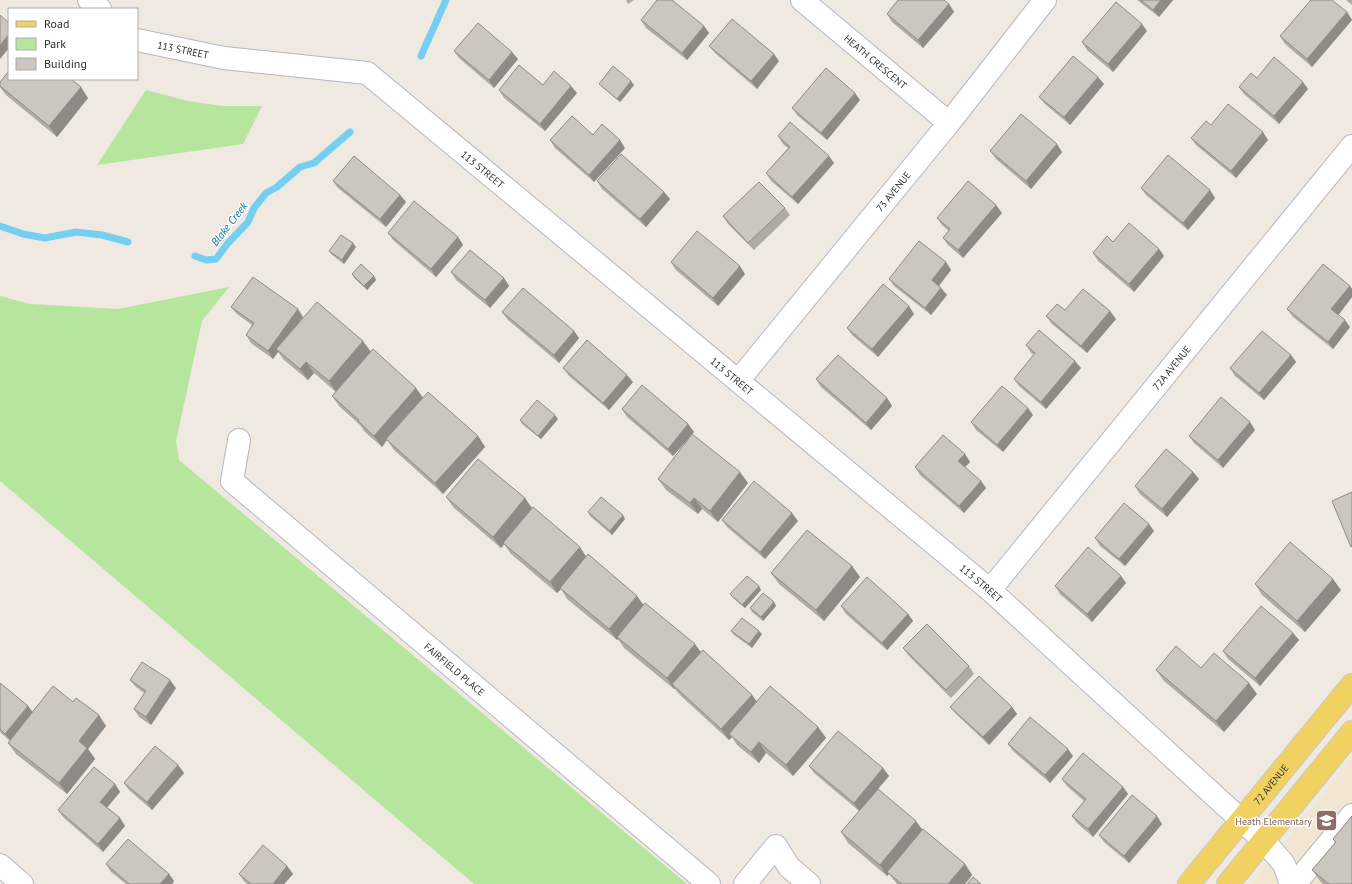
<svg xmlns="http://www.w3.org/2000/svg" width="1352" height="884" font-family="'PT Sans',sans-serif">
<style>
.education{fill:#f0e6d1}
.green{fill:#b6e59e}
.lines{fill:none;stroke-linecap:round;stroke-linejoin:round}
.stream{stroke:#75cff0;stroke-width:7}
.minor-casing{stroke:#b4b7c1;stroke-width:24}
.major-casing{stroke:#c9c9c9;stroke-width:24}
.minor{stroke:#fff;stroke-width:22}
.major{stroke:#f2d163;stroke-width:22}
.wall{fill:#afaba4}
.shaded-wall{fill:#8e8b86}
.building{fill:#cbc7bf;stroke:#8e8b86}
.labels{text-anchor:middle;stroke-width:3;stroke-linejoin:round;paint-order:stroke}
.street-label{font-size:10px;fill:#2e2e2e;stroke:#fff}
.education-label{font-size:10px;fill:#785e54;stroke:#fff;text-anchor:end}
.water-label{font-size:11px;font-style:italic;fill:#0d6fa3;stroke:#fff}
</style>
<rect width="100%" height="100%" fill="#efe9e1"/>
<polygon class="education" points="1352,758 1352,884 1251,884"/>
<g class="green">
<polygon points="146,90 188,101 222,106 262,106 243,144 97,165"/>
<polygon points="229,287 202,321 176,441 179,460 687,884 474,884 0,481 0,296 30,304 118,309"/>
</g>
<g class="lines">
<g class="stream">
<polyline points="421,56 446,0"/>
<polyline points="0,226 23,234 45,238 76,232 102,235 128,242"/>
<polyline points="195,256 206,260 216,259 228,243 248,222 254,208 266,193 277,187 300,167 314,163 350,132"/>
</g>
<defs>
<g id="minor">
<polyline points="89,0 100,9"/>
<path id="s1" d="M802,0L949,123"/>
<path id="s2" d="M137,40L224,58L367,73L990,590L1264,841L1284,864L1291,884"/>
<path id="s3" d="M738,381L949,123L1045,0"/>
<path id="s4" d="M239,440L232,481L709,884"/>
<path id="s5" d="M990,590L1352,146"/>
<polyline points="0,865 22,884"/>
<polyline points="745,884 776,846 789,867 809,884"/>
<polyline points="1295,884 1352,815"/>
</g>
<g id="major">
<path id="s6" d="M1189,884L1352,685"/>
<polyline points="1228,884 1352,732"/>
</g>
</defs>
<use href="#minor" class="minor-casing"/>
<use href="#major" class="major-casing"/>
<use href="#minor" class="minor"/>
<use href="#major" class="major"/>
</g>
<g class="wall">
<polygon points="626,0 634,0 628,4"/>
<polygon points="1137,0 1173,0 1159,17"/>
<polygon points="1346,0 1352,0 1352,5"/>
<polygon points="949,4 954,12 923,48 892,22 887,14"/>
<polygon points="1347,12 1352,20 1312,67 1285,44 1280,36"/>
<polygon points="641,20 704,26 709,33 687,60 646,28"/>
<polygon points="1147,31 1113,72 1087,50 1082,42"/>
<polygon points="709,46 779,61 757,89 715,53"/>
<polygon points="454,51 518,59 494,88 459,58"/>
<polygon points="0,82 88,98 57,137 6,95 0,87"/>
<polygon points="599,84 634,85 620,102 602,87"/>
<polygon points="1104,84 1070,125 1045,104 1039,97"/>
<polygon points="1239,87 1308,89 1279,124 1244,94"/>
<polygon points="499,90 577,93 545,131 504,98"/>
<polygon points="860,100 827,140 798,116 792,108"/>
<polygon points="1211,125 1268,140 1236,178 1196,145 1191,138"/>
<polygon points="593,135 625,148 594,182 555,148 550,140"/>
<polygon points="778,136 834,163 798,204 771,181 766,173 788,148 783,144"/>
<polygon points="990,151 1062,152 1031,189 996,159"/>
<polygon points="333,181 400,195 406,202 386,227 338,188"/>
<polygon points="597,181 664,192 670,199 646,227 602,189"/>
<polygon points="1141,188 1215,198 1188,230 1146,195"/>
<polygon points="785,208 790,215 754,250 728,224 723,216"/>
<polygon points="1002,213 963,258 948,245 943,238 949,231 942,225 937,218"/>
<polygon points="388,233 458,237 463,245 436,277 393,240"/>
<polygon points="356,247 344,264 332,255 329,251"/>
<polygon points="1159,249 1164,256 1134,292 1098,261 1093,253"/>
<polygon points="671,262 745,274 718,306 676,270"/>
<polygon points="946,262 951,270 939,286 941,288 947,295 931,315 894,286 889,279"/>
<polygon points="451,272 504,278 509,286 490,308 456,280"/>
<polygon points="352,274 374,276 376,280 367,290 354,278"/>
<polygon points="1350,286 1352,289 1352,297 1338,315 1350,327 1333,349 1293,317 1287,309"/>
<polygon points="231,307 303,317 299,322 371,352 423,398 478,436 485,447 443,494 394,450 387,440 382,447 365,432 360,425 340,407 332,396 336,392 314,373 308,380 284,360 278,352 273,359 251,343 246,335 252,325 237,314"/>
<polygon points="1065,310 1116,319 1087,353 1052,324 1046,316"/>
<polygon points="502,312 574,331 579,338 559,363 508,320"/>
<polygon points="914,314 878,357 852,335 847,328"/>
<polygon points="1026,345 1081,368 1046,409 1019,386 1014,379 1034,355 1031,353"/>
<polygon points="1291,355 1296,362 1264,400 1235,376 1230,368"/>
<polygon points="563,368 633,382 609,410 569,376"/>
<polygon points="816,379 887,398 892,406 871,430 821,387"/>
<polygon points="622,409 688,424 694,432 673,456 627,417"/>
<polygon points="1033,415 1003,452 976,430 971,422"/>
<polygon points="558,419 541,439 522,424 520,420"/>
<polygon points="1255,430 1223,468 1194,443 1189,436"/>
<polygon points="965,454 970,462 965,467 981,481 986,488 964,513 920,475 915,467"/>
<polygon points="1193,472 1199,479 1167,517 1140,494 1135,486"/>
<polygon points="658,479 748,483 718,522 702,509 698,514 666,490"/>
<polygon points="446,497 525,498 532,508 586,556 644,605 752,695 757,702 818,727 826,738 793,776 766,753 759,763 737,745 732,737 729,740 680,695 675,689 674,689 624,648 618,639 617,640 567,599 561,589 557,593 511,554 504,544 501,548 454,508"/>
<polygon points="588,512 625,519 612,535 590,516"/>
<polygon points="722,520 798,521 765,559 727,527"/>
<polygon points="1154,531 1125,566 1100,546 1095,538"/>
<polygon points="852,566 860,577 824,621 779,584 771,573"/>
<polygon points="1121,576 1126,583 1092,622 1060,594 1055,586"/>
<polygon points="1255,584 1341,590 1305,632 1262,595"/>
<polygon points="761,590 745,608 733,598 730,594"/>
<polygon points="774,602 776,606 763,621 752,612 750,608"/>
<polygon points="841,606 908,614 913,621 887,650 846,614"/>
<polygon points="731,631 762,634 752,648 734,635"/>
<polygon points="1293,633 1299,640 1260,686 1228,659 1223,651"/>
<polygon points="903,648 969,666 974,674 951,698 909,656"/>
<polygon points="1201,668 1257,694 1224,732 1164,681 1156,670"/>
<polygon points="130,680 176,688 151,725 139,717 134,709 144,693 136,687"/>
<polygon points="0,683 28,706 32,712 106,726 88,749 95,759 67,794 16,754 8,743 10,741 0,732"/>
<polygon points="950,707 1012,707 1017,714 989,745 956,714"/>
<polygon points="1008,744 1073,756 1050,783 1013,751"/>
<polygon points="178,765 184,773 152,810 129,790 124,783"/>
<polygon points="809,766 883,768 889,776 878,789 923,830 965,864 972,875 965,884 897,884 889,874 887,876 848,843 841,832 859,811 814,773"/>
<polygon points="1062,779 1123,787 1128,794 1093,837 1077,823 1072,816 1084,801 1067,786"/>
<polygon points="115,784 120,792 107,807 120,818 125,826 103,852 63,817 58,810"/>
<polygon points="1352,816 1352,884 1323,884 1320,881 1312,870 1335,843 1333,839"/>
<polygon points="1162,824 1129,863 1104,842 1099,835"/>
<polygon points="106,864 169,874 174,881 172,884 126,884 111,872"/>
<polygon points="287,866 293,874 284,884 247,884 244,881 239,874"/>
</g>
<g class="shaded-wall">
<polygon points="1161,0 1173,0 1159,17 1153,10"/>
<polygon points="949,4 954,12 923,48 918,40"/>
<polygon points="1347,12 1352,20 1312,67 1307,59"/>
<polygon points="1142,24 1147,31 1113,72 1108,64"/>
<polygon points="704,26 709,33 687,60 682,53"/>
<polygon points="9,34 9,48 0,59 0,45"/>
<polygon points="512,52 518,59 494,88 489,80"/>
<polygon points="774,54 779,61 757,89 751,81"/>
<polygon points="1098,77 1104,84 1070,125 1064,117"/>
<polygon points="631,81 634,85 620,102 617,99"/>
<polygon points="1303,82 1308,89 1279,124 1274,116"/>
<polygon points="571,86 577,93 545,131 540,124"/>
<polygon points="81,87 88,98 57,137 49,126"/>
<polygon points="855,93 860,100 827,140 821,133"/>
<polygon points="1263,132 1268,140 1236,178 1231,171"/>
<polygon points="620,140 625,148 594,182 589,175"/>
<polygon points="1057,144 1062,152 1031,189 1026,181"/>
<polygon points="829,156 834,163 798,204 792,197"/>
<polygon points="1210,190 1215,198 1188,230 1183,223"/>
<polygon points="664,192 670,199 646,227 640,219"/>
<polygon points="400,195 406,202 386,227 380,219"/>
<polygon points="996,205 1002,213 963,258 958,250"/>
<polygon points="458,237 463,245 436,277 431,269"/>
<polygon points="353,243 356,247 344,264 342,260"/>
<polygon points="1159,249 1164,256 1134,292 1129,284"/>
<polygon points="946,262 951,270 937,288 932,280"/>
<polygon points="740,266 745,274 718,306 713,298"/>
<polygon points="374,276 376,280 367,290 364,286"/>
<polygon points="504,278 509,286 490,308 485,300"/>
<polygon points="1350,286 1352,289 1352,297 1337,317 1331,309"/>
<polygon points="941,288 947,295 931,315 925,308"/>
<polygon points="909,306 914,314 878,357 872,349"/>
<polygon points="298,309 303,317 279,351 276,349 278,352 273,359 268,351"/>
<polygon points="1110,311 1116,319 1087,353 1081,346"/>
<polygon points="1345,320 1350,327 1333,349 1328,342"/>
<polygon points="574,331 579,338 559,363 554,355"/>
<polygon points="363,341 371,352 336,392 329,381"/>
<polygon points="1291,355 1296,362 1264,400 1259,393"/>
<polygon points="1075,361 1081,368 1046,409 1041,402"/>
<polygon points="306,362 314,373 308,380 300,369"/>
<polygon points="627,375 633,382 609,410 603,403"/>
<polygon points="416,388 424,399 386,439 387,440 382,447 374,436"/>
<polygon points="887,398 892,406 871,430 866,423"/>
<polygon points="1028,408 1033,415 1003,452 997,445"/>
<polygon points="555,415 558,419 541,439 538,436"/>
<polygon points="1250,422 1255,430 1223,468 1218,460"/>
<polygon points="688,424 694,432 673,456 668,449"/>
<polygon points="478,436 485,447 443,494 435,483"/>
<polygon points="965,454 970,462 963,469 958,461"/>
<polygon points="740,472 748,483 718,522 710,511"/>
<polygon points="1193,472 1199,479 1167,517 1162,509"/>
<polygon points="981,481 986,488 964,513 959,506"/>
<polygon points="525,498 533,510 501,548 493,537"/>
<polygon points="694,498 702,509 698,514 690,503"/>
<polygon points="792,513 798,521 765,559 760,552"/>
<polygon points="623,515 625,519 612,535 610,531"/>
<polygon points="1149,524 1154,531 1125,566 1119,559"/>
<polygon points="580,547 587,558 560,588 561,589 557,593 550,582"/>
<polygon points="852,566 860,577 824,621 816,610"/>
<polygon points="1121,576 1126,583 1092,622 1087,614"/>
<polygon points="1333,579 1341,590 1305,632 1297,621"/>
<polygon points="759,586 761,590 745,608 742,605"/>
<polygon points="637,596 645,607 617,637 618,639 617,640 609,629"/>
<polygon points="774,602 776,606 763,621 761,617"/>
<polygon points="908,614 913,621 887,650 882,643"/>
<polygon points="759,631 762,634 752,648 749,644"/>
<polygon points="1293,633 1299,640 1260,686 1255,678"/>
<polygon points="695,644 703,655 672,684 675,689 674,689 667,678"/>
<polygon points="170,680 176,688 151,725 146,717"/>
<polygon points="1249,683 1257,694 1224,732 1216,721"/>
<polygon points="752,695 760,706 729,734 732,737 729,740 721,729"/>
<polygon points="28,706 34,714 11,741 5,734"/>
<polygon points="1012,707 1017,714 989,745 983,737"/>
<polygon points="99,715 106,726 88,749 95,759 67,794 59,783 79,741"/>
<polygon points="818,727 826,738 793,776 786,765"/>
<polygon points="759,742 766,753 759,763 751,752"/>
<polygon points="1068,749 1073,756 1050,783 1045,775"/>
<polygon points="178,765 184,773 152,810 147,802"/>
<polygon points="883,768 889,776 859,811 854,803"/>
<polygon points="115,784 120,792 106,809 100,802"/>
<polygon points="1123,787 1128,794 1093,837 1088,829"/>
<polygon points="1157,816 1162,824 1129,863 1124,856"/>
<polygon points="120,818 125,826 103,852 98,844"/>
<polygon points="916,821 924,832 887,872 889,874 887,876 880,865"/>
<polygon points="965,864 972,875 965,884 948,884"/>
<polygon points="287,866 293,874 284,884 273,884"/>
<polygon points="169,874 174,881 172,884 160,884"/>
</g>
<g class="building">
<polygon points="657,0 672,0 704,26 682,53 641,20"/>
<polygon points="898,0 944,0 949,4 918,40 887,14"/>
<polygon points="1141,0 1161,0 1153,10"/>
<polygon points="1311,0 1332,0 1347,12 1307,59 1280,36"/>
<polygon points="1116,2 1142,24 1108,64 1082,42"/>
<polygon points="0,15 9,23 9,34 0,45"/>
<polygon points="732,19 774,54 751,81 709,46"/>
<polygon points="478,23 512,52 489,80 454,51"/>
<polygon points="1073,56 1098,77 1064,117 1039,97"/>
<polygon points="1274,57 1303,82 1274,116 1239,87 1251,73 1257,78"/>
<polygon points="519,65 543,85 554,71 571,86 540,124 499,90"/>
<polygon points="613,66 631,81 617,99 599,84"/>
<polygon points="826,68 855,93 821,133 792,108"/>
<polygon points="9,71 9,79 71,79 81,87 49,126 0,86 0,82"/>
<polygon points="1228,104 1263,132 1231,171 1191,138 1206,121 1211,125"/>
<polygon points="1021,114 1057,144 1026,181 990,151"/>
<polygon points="572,116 593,135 602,124 620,140 589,175 550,140"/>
<polygon points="790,122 829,156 792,197 766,173 790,147 778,136"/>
<polygon points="621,154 664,192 640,219 597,181"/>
<polygon points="1168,155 1210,190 1183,223 1141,188"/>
<polygon points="354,156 400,195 380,219 333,181"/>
<polygon points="968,181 996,205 958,250 943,238 950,229 937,218"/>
<polygon points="759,182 785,208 748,243 723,216"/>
<polygon points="414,201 458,237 431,269 388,233"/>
<polygon points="1129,223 1159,249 1129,284 1093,253 1107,236 1113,242"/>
<polygon points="697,231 740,266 713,298 671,262"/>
<polygon points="341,235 353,243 342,260 329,251"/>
<polygon points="919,241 946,262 932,280 941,288 925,308 889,279"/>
<polygon points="470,250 504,278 485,300 451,272"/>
<polygon points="361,264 374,276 364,286 352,274"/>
<polygon points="1323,264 1350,286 1331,309 1345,320 1328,342 1287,309"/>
<polygon points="253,277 298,309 268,351 246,335 254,323 231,307"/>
<polygon points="883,284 909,306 872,349 847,328"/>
<polygon points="523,288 574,331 554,355 502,312"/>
<polygon points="1083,289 1110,311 1081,346 1046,316 1057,304 1065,310"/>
<polygon points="317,302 363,341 329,381 306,362 300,369 276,349"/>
<polygon points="1039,330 1075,361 1041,402 1014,379 1035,353 1026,345"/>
<polygon points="1262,331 1291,355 1259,393 1230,368"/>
<polygon points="587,340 627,375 603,403 563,368"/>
<polygon points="373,349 416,388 374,436 358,421 359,420 332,396"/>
<polygon points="838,355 887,398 866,423 816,379"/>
<polygon points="642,385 688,424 668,449 622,409"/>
<polygon points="1002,386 1028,408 997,445 971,422"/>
<polygon points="428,392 478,436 435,483 386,439"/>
<polygon points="1221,397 1250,422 1218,460 1189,436"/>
<polygon points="537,400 555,415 538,436 520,420"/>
<polygon points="692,434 740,472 710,511 694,498 690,503 658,479"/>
<polygon points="943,435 965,454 958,461 981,481 959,506 915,467"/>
<polygon points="1166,449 1193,472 1162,509 1135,486"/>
<polygon points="478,459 525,498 493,537 446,497"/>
<polygon points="754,481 792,513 760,552 722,520"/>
<polygon points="1352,492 1352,546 1351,547 1332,501"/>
<polygon points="601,497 623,515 610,531 588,512"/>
<polygon points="1124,503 1149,524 1119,559 1095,538"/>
<polygon points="533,507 580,547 550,582 503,543"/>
<polygon points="807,530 852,566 816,610 771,573"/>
<polygon points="1290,542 1333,579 1297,621 1255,584"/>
<polygon points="1088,547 1121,576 1087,614 1055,586"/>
<polygon points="588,554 637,596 609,629 560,588"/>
<polygon points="747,576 759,586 742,605 730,594"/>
<polygon points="867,577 908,614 882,643 841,606"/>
<polygon points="763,593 774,602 761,617 750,608"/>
<polygon points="645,603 695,644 667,678 617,637"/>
<polygon points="1261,606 1293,633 1255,678 1223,651"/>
<polygon points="742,618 759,631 749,644 731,631"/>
<polygon points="927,624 969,666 946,690 903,648"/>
<polygon points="1176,646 1201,668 1214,653 1249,683 1216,721 1156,670"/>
<polygon points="703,650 752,695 721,729 672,684"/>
<polygon points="142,662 170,680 146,717 134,709 146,691 130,680"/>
<polygon points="979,676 1012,707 983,737 950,707"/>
<polygon points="0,683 28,706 5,734 0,729"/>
<polygon points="53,686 73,702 76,698 99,715 79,741 87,748 59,783 8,743"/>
<polygon points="770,686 818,727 786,765 759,742 751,752 729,734"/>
<polygon points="1030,717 1068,749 1045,775 1008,744"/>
<polygon points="838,731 883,768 854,803 809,766"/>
<polygon points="155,746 178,765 147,802 124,783"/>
<polygon points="1083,753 1123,787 1088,829 1072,816 1086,799 1062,779"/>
<polygon points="94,767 115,784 100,802 120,818 98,844 58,810"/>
<polygon points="878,789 916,821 880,865 841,832"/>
<polygon points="1132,795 1157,816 1124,856 1099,835"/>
<polygon points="1352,816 1352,884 1329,884 1312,870 1336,842 1333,839"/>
<polygon points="923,829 965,864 948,884 902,884 887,872"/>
<polygon points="128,839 169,874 160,884 129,884 106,864"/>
<polygon points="263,845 287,866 273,884 251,884 239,874"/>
<polygon points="973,877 981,884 967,884"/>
</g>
<defs>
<symbol id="school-square" viewBox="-11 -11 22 22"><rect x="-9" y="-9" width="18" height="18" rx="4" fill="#8d6e63" stroke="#fff"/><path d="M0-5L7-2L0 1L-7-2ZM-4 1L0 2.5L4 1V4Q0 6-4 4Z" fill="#fff"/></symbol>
</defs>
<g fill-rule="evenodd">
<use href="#school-square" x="1314" y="808" width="25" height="25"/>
</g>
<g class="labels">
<g class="street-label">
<text dy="4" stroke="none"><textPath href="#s2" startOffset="47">113 STREET</textPath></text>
<text dy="4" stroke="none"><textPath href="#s1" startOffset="96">HEATH CRESCENT</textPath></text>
<text dy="4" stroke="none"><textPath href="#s2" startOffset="383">113 STREET</textPath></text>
<text dy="4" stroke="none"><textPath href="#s3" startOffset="245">73 AVENUE</textPath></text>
<text dy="4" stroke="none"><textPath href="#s5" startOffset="287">72A AVENUE</textPath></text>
<text dy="4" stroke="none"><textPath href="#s2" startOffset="707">113 STREET</textPath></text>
<text dy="4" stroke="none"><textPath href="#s2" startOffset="1031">113 STREET</textPath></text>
<text dy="4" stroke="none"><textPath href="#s4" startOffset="333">FAIRFIELD PLACE</textPath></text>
<text dy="4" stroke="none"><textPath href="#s6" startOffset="129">72 AVENUE</textPath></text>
</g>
<g class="education-label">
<text x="1312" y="825">Heath Elementary</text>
</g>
<g class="water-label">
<text transform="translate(229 224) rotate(-52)" y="4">Blake Creek</text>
</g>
</g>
<rect x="8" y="8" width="130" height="72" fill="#ffffff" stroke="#ababab"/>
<rect x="16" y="21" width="20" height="6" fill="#f2d163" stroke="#ababab"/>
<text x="44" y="28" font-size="12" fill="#2e2e2e">Road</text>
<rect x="16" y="38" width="20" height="12" fill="#b6e59e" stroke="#ababab"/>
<text x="44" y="48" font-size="12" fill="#2e2e2e">Park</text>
<rect x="16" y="58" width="20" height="12" fill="#cbc7bf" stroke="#ababab"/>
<text x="44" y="68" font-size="12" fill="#2e2e2e">Building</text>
</svg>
